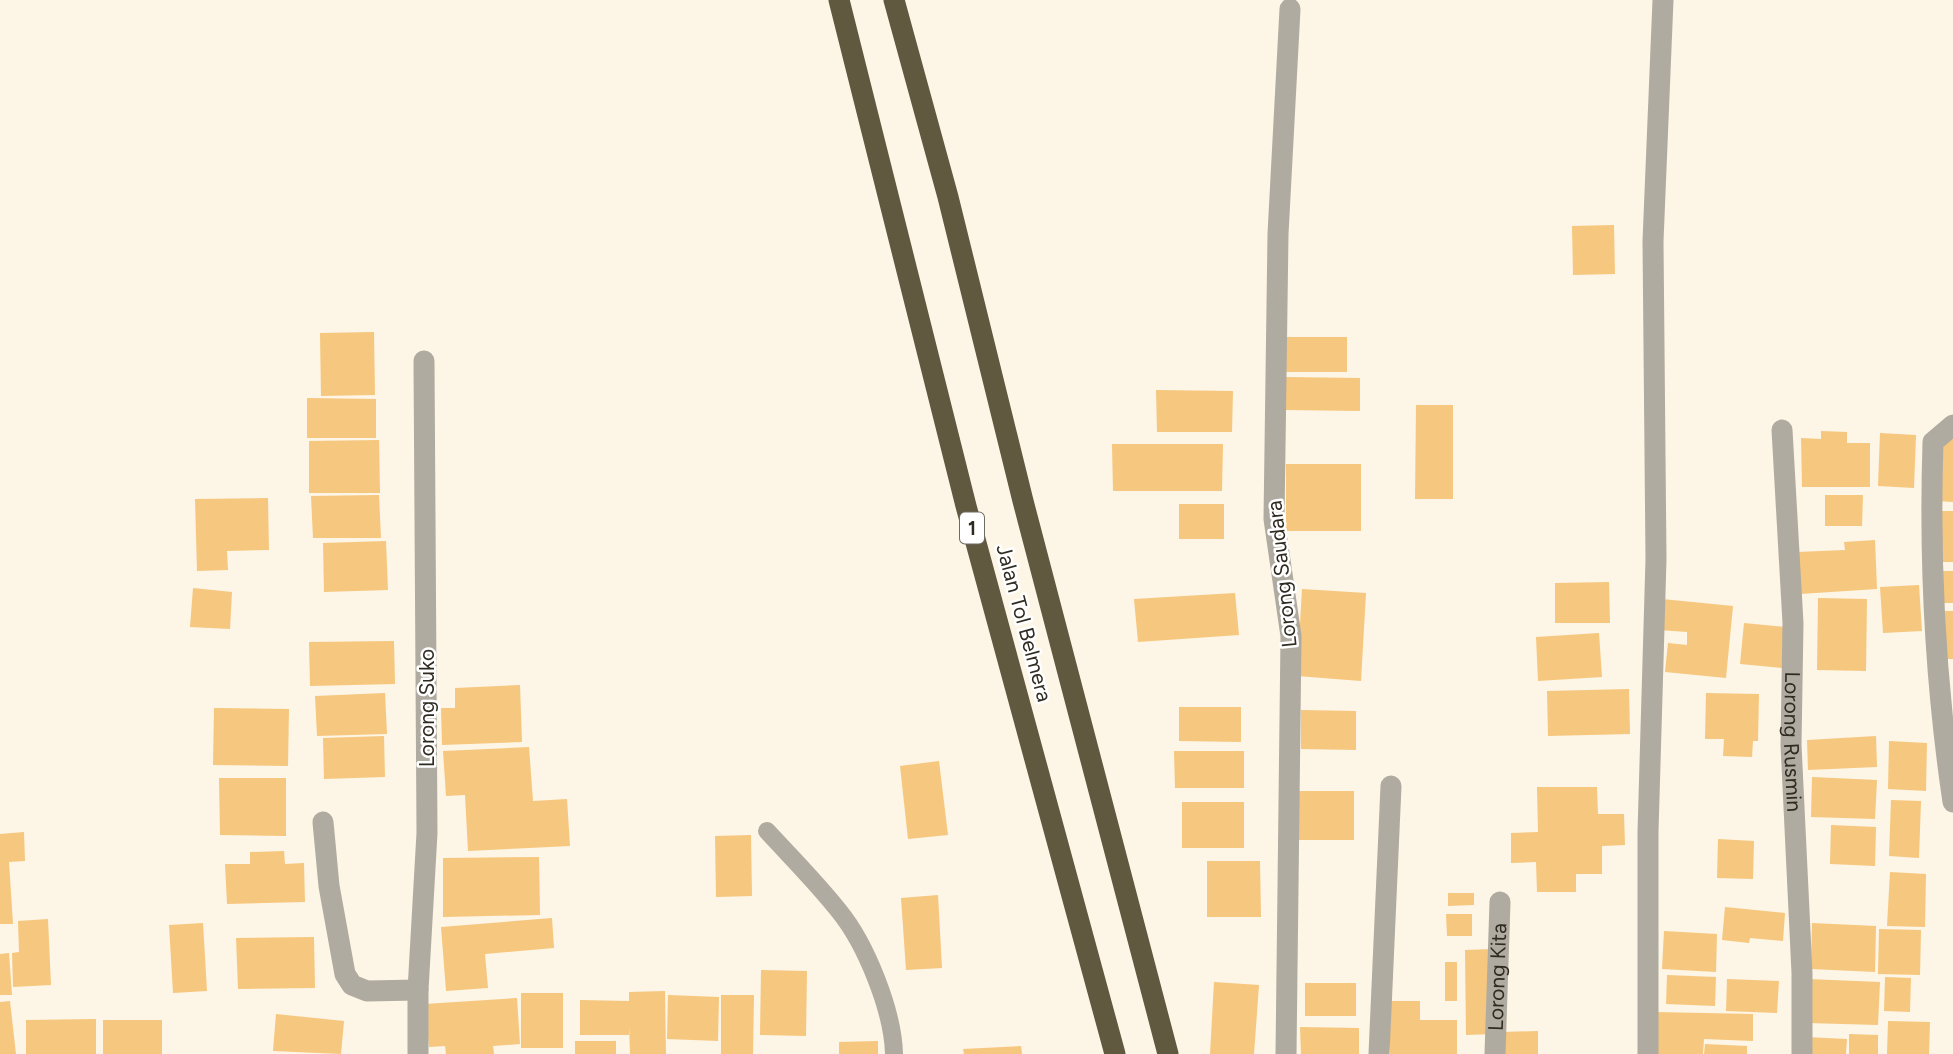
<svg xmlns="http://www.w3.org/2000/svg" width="1953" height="1054" font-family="Figtree,sans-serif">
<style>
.building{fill:#f6c77e}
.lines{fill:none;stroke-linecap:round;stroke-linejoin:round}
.lane{stroke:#b0aba0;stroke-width:18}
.street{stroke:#b0aba0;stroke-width:21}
.highway{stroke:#615840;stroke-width:21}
.labels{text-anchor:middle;stroke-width:5;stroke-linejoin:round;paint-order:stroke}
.shield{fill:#fff;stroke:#6e6b64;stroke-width:2}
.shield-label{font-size:19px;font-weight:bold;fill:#302b21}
.street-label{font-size:21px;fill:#302b21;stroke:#fff}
</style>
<rect width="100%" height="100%" fill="#fdf5e5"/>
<g class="building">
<polygon points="1614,225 1615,274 1573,275 1572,226"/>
<polygon points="374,332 375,395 321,396 320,333"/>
<rect x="1282" y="337" width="65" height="35"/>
<polygon points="1286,377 1360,378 1360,411 1286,410"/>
<polygon points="1156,390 1233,391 1232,432 1157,432"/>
<polygon points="307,398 376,399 376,438 307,438"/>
<polygon points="1416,405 1453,405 1453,499 1415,499"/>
<polygon points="1821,431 1847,432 1847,443 1870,443 1870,487 1802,487 1801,438 1821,439"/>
<polygon points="1880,433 1916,435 1914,488 1878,486"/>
<polygon points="1939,437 1953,438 1953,502 1937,501"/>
<polygon points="379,440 380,493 309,493 309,441"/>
<polygon points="1112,444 1223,444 1222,491 1113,491"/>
<rect x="1286" y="464" width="75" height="67"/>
<polygon points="379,495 381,538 313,538 311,496"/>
<polygon points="1825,495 1863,495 1862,526 1825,526"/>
<polygon points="268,498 269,550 227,551 228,570 197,571 195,499"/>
<rect x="1179" y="504" width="45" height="35"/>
<rect x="1941" y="511" width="12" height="51"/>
<polygon points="1875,540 1877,589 1800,594 1797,552 1845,550 1844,542"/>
<polygon points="386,541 388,590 324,592 323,543"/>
<rect x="1936" y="571" width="17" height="32"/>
<polygon points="1609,582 1610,623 1555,623 1555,583"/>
<polygon points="1919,585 1922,631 1883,633 1880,587"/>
<polygon points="193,588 232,592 230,629 190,627"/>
<polygon points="1302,589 1366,593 1361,681 1297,676"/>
<polygon points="1235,593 1239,635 1138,642 1134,599"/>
<polygon points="1818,598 1867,599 1866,671 1817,670"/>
<polygon points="1662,599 1733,606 1726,678 1665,672 1668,643 1687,645 1687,632 1659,630"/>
<rect x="1938" y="611" width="15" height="48"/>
<polygon points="1744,623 1786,627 1782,668 1740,664"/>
<polygon points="1599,633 1602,677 1538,681 1536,637"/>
<polygon points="394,641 395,684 310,686 309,642"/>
<polygon points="520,685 522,742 442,745 441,708 455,708 455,688"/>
<polygon points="1629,689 1630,734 1548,736 1547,691"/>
<polygon points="385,693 387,734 317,736 315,696"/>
<polygon points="1706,693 1759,694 1758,741 1753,741 1752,757 1723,756 1724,739 1705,739"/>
<polygon points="1179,707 1241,707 1241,742 1179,741"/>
<polygon points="214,708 289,709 288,766 213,765"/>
<polygon points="1301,710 1356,711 1356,750 1301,749"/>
<polygon points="384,736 385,777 324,779 323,738"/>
<polygon points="1876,736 1877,767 1808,770 1807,740"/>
<polygon points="1889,741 1927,743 1926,791 1888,789"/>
<polygon points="529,747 533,801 567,799 570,846 468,851 465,795 446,796 443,751"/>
<polygon points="1174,751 1244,751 1244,788 1175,788"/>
<polygon points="939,761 948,835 908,839 900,766"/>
<polygon points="1812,777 1877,780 1875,819 1811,817"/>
<polygon points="219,778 286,778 286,836 220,835"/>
<polygon points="1537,787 1597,787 1598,814 1624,814 1625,845 1602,846 1602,874 1576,874 1576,892 1537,892 1536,862 1511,863 1511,833 1538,832"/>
<polygon points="1298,791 1354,791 1354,840 1299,840"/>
<polygon points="1891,800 1921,801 1919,858 1889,856"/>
<rect x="1182" y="802" width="62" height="46"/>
<polygon points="1831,825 1876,827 1875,866 1830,864"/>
<polygon points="24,832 25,861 9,862 13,924 0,924 0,834"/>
<polygon points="751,835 752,896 716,897 715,836"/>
<polygon points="1718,839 1754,841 1753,879 1717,878"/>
<polygon points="284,851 285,864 304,863 305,902 227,904 225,864 250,864 250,852"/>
<polygon points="539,857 540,915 443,917 443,858"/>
<polygon points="1207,861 1260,861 1261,917 1207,917"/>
<polygon points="1890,872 1926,874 1925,927 1887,926"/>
<polygon points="1448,893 1474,893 1474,905 1448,906"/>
<polygon points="938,895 942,968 906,970 901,898"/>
<polygon points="1725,907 1785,913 1783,941 1750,938 1749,943 1722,940"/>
<polygon points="1446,914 1472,914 1472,936 1447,936"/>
<polygon points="552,918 554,948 485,954 488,988 446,991 441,927"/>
<polygon points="48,919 51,985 13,987 12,953 19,952 18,921"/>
<polygon points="203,923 207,991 173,993 169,925"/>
<polygon points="1812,923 1876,926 1875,972 1811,969"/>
<polygon points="1879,929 1921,930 1920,975 1878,974"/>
<polygon points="1664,931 1717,934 1716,972 1662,969"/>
<polygon points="314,937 315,988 238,989 236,938"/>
<polygon points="1493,949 1494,1034 1466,1035 1465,950"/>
<polygon points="9,953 12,995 0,995 0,954"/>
<rect x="1445" y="962" width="12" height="39"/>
<polygon points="761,970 807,971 806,1036 760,1035"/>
<polygon points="1667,975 1716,977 1715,1006 1666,1004"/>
<polygon points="1885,977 1911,978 1910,1012 1884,1011"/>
<polygon points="1727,979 1779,981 1777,1013 1726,1011"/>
<polygon points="1808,979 1880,982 1878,1025 1807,1023"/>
<polygon points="1214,982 1259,985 1254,1054 1210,1054"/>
<rect x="1305" y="983" width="51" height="33"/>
<polygon points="665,991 666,1054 630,1054 629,1024 629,1035 580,1035 580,1000 629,1001 629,992"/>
<rect x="521" y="993" width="42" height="55"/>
<polygon points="668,995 719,997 718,1041 667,1039"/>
<polygon points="721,995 754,995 753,1054 721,1054"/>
<polygon points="517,998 520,1044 493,1046 494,1054 446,1054 445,1046 429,1047 425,1004"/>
<polygon points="10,1001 16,1054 0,1054 0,1002"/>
<polygon points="1389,1001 1420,1001 1420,1020 1457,1020 1457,1054 1390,1054"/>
<polygon points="1654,1012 1753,1014 1753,1041 1704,1039 1703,1054 1653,1054"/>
<polygon points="276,1014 344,1021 341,1054 273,1051"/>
<polygon points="96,1019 96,1054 26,1054 26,1020"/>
<rect x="103" y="1020" width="59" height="34"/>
<polygon points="1888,1021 1930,1022 1929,1054 1887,1054"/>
<polygon points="1300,1027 1359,1028 1359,1054 1301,1054"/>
<polygon points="1538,1031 1538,1054 1501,1054 1501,1032"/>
<polygon points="1849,1034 1878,1035 1878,1054 1849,1054"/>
<polygon points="1806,1037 1847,1039 1846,1054 1806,1054"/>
<rect x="575" y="1041" width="41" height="13"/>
<polygon points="878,1041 878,1054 839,1054 839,1042"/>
<polygon points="1705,1044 1747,1046 1747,1054 1704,1054"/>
<polygon points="1021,1046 1022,1054 964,1054 963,1049"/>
</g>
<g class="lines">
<path class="lane" d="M767,831C791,857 817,883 839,911C866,944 893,1011 894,1054"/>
<g class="street">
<path d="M1953,425L1933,442C1929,565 1935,680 1953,802"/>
<path id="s1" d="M1782,430L1793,623L1791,745L1802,973V1054"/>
<polyline points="323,822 329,886 345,974 352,985 367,991 418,990"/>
<polyline points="418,1054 418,990 427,833 424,361"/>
<polyline points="1286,1054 1291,636 1274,519 1278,234 1290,9"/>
<polyline points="1379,1054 1391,786"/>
<path id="s2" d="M1495,1054L1500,902"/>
<polyline points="1648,1054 1648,832 1656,559 1653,241 1663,0"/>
</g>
<g class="highway">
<polyline points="839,0 966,506 1115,1054"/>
<polyline points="894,0 948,197 1023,501 1168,1054"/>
</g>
</g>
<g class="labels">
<rect class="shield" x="960" y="512.5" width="24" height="31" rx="5"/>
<g class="shield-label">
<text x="972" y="535">1</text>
</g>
<g class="street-label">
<text transform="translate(1282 574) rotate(-96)" y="7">Lorong Saudara</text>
<text transform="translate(1024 623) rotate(75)" y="7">Jalan Tol Belmera</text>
<text transform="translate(427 708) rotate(-90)" y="7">Lorong Suko</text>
<text dy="7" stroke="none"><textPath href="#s1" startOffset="312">Lorong Rusmin</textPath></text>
<text dy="7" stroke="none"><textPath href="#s2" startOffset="77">Lorong Kita</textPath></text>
</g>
</g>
</svg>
